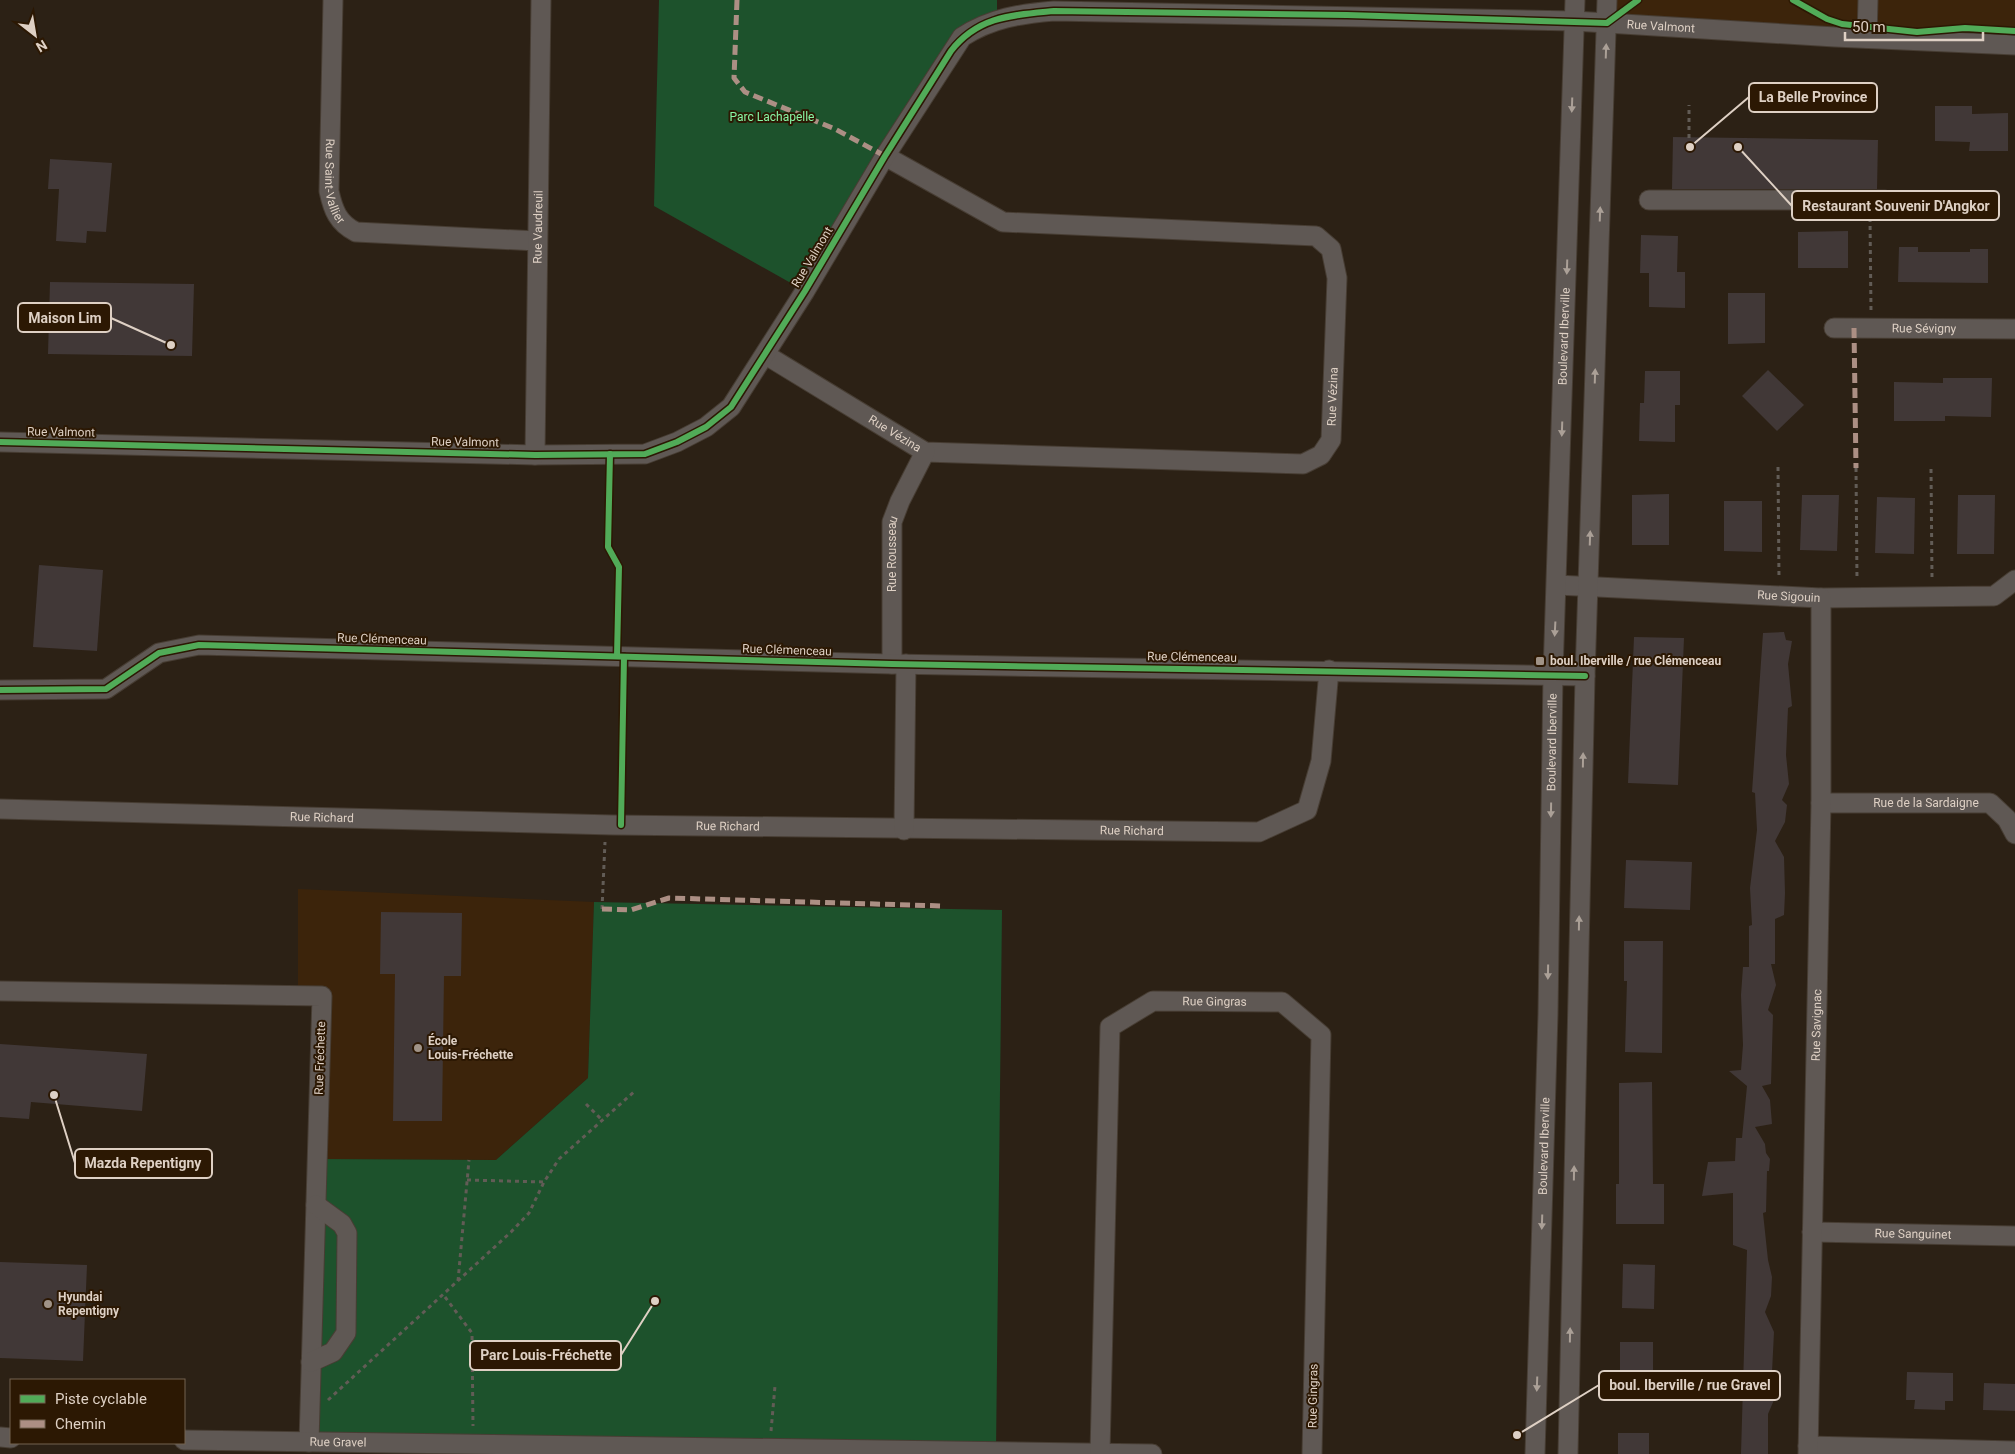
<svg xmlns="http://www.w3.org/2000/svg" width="2015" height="1454" font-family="Roboto,sans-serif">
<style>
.built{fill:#3c240b}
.green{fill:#1d522c}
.building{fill:#413837}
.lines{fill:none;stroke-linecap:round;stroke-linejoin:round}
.minor-casing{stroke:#473d33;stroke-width:21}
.path{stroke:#625c56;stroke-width:3;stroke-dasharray:4 4;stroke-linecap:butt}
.minor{stroke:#5f5854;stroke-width:19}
.quiet{stroke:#ac8f84;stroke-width:5;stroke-dasharray:10 5;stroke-linecap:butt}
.cycleway-casing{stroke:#2c1803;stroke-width:9}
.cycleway{stroke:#51ab58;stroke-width:6}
.oneway{fill:#aba097}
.poi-dot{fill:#a09387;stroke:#2c1803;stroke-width:2}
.labels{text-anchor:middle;stroke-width:4;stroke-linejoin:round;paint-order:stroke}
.street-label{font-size:12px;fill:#ded0c4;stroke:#2c1803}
.park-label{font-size:12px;fill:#87f5a4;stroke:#2c1803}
.poi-label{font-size:12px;font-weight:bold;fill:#ded0c4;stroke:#2c1803;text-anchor:start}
.leader{fill:none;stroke:#ded0c4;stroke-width:2}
.callout-dot{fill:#ded0c4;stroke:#2c1803;stroke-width:2}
.callout{fill:#2c1803;stroke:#ded0c4;stroke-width:2}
.callout-label{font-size:14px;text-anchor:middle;font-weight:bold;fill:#ded0c4}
</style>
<rect width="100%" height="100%" fill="#2c2115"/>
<g class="built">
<polygon points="1607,0 2015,0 2015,45 1607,23"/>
<polygon points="298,889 594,902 588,1078 496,1160 316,1159 322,996 298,996"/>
</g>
<g class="green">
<polygon points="659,0 997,0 997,19 978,26 805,291 654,206"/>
<polygon points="594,902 1002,910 996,1452 309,1442 316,1159 496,1160 588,1078"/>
</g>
<g class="building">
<polygon points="1935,106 1972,106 1972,114 2008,113 2008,151 1969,151 1970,142 1935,141"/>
<polygon points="1673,137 1878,140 1877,189 1672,189"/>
<polygon points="50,159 112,163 106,232 87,231 86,243 56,241 59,189 48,189"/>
<polygon points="1848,231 1848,268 1798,268 1798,232"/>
<polygon points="1641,235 1678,236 1677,272 1685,272 1685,308 1649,307 1649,273 1640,273"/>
<polygon points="1899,247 1918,247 1918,252 1970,252 1970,249 1988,249 1988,283 1898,282"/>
<polygon points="50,282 194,284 192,356 48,354"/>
<polygon points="1728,293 1765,293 1765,343 1728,344"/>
<polygon points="1768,370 1804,405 1777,431 1742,396"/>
<polygon points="1645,371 1680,371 1680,405 1675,405 1675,442 1639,441 1640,403 1644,403"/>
<polygon points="1943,378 1992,378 1991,417 1945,416 1945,421 1894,421 1894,382 1943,383"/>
<polygon points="1669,494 1669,545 1632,545 1632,495"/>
<polygon points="1802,495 1839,495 1837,551 1800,550"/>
<polygon points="1958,495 1995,495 1994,554 1957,554"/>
<polygon points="1877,497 1915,498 1914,554 1875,553"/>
<polygon points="1724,501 1762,501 1762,552 1724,551"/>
<polygon points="39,565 103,570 97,651 33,647"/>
<polygon points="1784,632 1786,640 1792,641 1788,664 1792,706 1788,708 1786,755 1789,784 1782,800 1787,805 1785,822 1775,841 1784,857 1785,893 1784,915 1775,919 1775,964 1771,964 1776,985 1768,1010 1773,1015 1771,1084 1762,1086 1770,1100 1772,1124 1755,1127 1765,1144 1766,1153 1770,1159 1769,1171 1767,1171 1766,1212 1763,1213 1768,1260 1772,1277 1771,1296 1765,1312 1774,1332 1772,1372 1769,1372 1768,1389 1774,1400 1768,1414 1768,1454 1741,1454 1747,1250 1733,1245 1733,1193 1702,1196 1708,1162 1735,1161 1736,1138 1742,1138 1747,1086 1729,1071 1741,1070 1743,1045 1741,995 1743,967 1749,967 1749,926 1752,925 1750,888 1757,830 1755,793 1752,792 1763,633"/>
<polygon points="1634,637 1684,638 1678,785 1628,783"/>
<polygon points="1626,860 1692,862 1690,910 1624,908"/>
<polygon points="381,912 462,913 461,976 444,976 442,1121 393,1121 395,974 380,974"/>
<polygon points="1624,941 1663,941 1662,1053 1625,1052 1627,981 1624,981"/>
<polygon points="0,1044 147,1054 142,1111 31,1102 29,1119 0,1117"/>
<polygon points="1652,1082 1653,1184 1664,1184 1664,1224 1616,1224 1616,1184 1619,1184 1619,1083"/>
<polygon points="0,1262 87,1265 83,1361 0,1358"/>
<polygon points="1623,1264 1655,1265 1654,1309 1622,1308"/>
<rect x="1620" y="1342" width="33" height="41"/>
<polygon points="1907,1372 1953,1373 1953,1401 1945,1401 1945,1410 1914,1409 1915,1400 1906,1400"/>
<polygon points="1984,1383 2015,1384 2015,1411 1983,1410"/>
<rect x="1618" y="1433" width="31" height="21"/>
</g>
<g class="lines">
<defs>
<g id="minor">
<path id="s1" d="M333,0L329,191C333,210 338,223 356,232L537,241"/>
<polyline points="1867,38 1868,0"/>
<polyline points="1649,200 1885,200"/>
<path id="s2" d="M1834,328L2015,329"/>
<path id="s3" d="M766,355L925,452L1303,464L1321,455L1331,440L1337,278L1331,249L1316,236L1003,222L885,156"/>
<path id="s4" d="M0,442L535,455L645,454L677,442L706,427L731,407L805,291L885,156L962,37C991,18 1020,14 1054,11L1574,21L1835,37L2015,45"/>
<path id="s5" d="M535,455L541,0"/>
<path id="s6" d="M1557,585L1821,598L1994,596L2015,580"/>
<path id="s7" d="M892,664V522L900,501L925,452"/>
<polyline points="0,690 106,689 159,653 199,645 892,664 1585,676"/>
<path id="s8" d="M1821,803H1990L2007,819L2015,834"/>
<path id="s9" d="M0,809L613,825L1259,832L1307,810L1321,761L1329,670"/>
<polyline points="904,830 906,664"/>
<polyline points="0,991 322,996 309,1442"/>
<path id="s10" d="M1812,1232L2015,1236"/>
<polyline points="311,1362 333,1352 346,1333 347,1233 342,1224 316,1205"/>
<polyline points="0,1437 11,1438"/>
<path id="s11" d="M184,1440L1152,1454"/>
<polyline points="1808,1446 2015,1451"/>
<path id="s12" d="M1100,1453L1110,1027L1153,1001L1282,1002L1321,1035L1312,1454"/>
<path id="s13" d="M1535,1454L1548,1014L1553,673L1575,0"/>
<polyline points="1568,1454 1585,676 1607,0"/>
<path id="s14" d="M1808,1454L1821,803V598"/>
</g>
</defs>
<use href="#minor" class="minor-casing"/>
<g class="path">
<polyline points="1689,138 1689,105"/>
<polyline points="1870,218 1871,311"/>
<polyline points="1778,467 1779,579"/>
<polyline points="1856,468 1857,580"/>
<polyline points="1931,469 1932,578"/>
<polyline points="602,909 605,842"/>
<polyline points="586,1104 602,1120"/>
<polyline points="467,1180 544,1182"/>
<polyline points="458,1281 469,1160"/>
<polyline points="445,1297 472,1333 473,1426"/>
<polyline points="328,1400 511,1232 529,1213 544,1182 559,1159 636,1090"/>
<polyline points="771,1431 775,1386"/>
</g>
<use href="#minor" class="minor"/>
<g class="quiet">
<polyline points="737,0 734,78 745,92 835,129 885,156"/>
<polyline points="1854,328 1856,468"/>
<polyline points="602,909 631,910 669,898 943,906"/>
</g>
<defs>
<g id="cycleway">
<polyline points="1793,0 1827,19 1842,24 1917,32 1965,28 2015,31"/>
<path d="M0,442L535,455L645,454L677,442L706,427L731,407L805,291L885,156L951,51C978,16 1013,15 1054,11L1347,15L1607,23L1638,0"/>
<polyline points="610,454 608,547 619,567 617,656"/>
<polyline points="0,690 106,689 159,653 199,645 892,664 1585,676"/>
<polyline points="621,825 624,657"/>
</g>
</defs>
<use href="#cycleway" class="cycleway-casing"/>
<use href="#cycleway" class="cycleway"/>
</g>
<defs><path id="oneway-solid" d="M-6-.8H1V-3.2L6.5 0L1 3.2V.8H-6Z" transform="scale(1.25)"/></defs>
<g class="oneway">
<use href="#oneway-solid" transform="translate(1606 51) rotate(-88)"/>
<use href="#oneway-solid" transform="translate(1572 105) rotate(92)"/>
<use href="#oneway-solid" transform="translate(1600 214) rotate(-88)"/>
<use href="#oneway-solid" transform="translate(1567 267) rotate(92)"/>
<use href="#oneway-solid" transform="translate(1595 376) rotate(-88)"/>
<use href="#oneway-solid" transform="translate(1562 429) rotate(92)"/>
<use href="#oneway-solid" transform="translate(1590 538) rotate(-88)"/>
<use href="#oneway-solid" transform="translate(1555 629) rotate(93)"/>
<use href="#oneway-solid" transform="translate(1583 760) rotate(-89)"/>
<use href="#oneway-solid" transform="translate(1551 810) rotate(91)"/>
<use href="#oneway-solid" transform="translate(1579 923) rotate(-89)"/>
<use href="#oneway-solid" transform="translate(1548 972) rotate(91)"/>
<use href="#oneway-solid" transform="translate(1574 1173) rotate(-89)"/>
<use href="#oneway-solid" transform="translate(1542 1222) rotate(92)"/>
<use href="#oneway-solid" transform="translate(1570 1335) rotate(-89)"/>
<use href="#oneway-solid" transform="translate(1537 1384) rotate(92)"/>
</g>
<g class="poi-dot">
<rect x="1535" y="656" width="10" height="10" rx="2.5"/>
<circle cx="418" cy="1048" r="5"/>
<circle cx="48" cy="1304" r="5"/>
</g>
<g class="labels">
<g class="street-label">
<text dy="4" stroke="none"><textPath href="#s4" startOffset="1884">Rue Valmont</textPath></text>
<text dy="4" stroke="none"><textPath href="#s1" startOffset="182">Rue Saint-Vallier</textPath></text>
<text dy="4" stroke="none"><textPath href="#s5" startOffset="228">Rue Vaudreuil</textPath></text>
<text transform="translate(812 257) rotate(-59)" y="4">Rue Valmont</text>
<text dy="4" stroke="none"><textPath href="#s2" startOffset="90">Rue Sévigny</textPath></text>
<text dy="4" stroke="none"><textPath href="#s13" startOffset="1118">Boulevard Iberville</textPath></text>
<text dy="4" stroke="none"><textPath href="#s3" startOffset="646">Rue Vézina</textPath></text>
<text transform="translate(61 432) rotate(1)" y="4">Rue Valmont</text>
<text dy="4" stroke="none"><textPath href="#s3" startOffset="151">Rue Vézina</textPath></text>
<text transform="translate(465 442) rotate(1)" y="4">Rue Valmont</text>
<text dy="4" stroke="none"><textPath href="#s7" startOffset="110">Rue Rousseau</textPath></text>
<text dy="4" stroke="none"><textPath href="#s6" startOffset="232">Rue Sigouin</textPath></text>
<text transform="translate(382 639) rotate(2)" y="4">Rue Clémenceau</text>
<text transform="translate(787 650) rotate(2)" y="4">Rue Clémenceau</text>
<text transform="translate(1192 657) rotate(1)" y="4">Rue Clémenceau</text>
<text dy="4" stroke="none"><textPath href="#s13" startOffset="712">Boulevard Iberville</textPath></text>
<text dy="4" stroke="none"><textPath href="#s8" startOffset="105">Rue de la Sardaigne</textPath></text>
<text dy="4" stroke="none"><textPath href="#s9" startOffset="322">Rue Richard</textPath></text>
<text dy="4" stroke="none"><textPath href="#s9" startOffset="728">Rue Richard</textPath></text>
<text dy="4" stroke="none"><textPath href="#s9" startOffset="1132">Rue Richard</textPath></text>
<text dy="4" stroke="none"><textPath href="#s12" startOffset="538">Rue Gingras</textPath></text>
<text dy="4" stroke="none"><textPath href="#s14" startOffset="429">Rue Savignac</textPath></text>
<text transform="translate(320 1058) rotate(-88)" y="4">Rue Fréchette</text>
<text dy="4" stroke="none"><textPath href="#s13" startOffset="308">Boulevard Iberville</textPath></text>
<text dy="4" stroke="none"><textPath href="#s10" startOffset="101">Rue Sanguinet</textPath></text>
<text transform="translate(1313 1396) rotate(-89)" y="4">Rue Gingras</text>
<text dy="4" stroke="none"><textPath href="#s11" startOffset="154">Rue Gravel</textPath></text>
</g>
<g class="park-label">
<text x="772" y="121">Parc Lachapelle</text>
</g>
<g class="poi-label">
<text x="1550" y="665">boul. Iberville / rue Clémenceau</text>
<text x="428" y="1045">École<tspan x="428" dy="14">Louis-Fréchette</tspan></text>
<text x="58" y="1301">Hyundai<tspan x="58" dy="14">Repentigny</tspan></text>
</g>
</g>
<path class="leader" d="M1690 147L1749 97M1738 147L1792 206M171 345L111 318M54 1095L75 1163M655 1301L621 1355M1517 1435L1599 1385"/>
<g class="callout-dot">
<circle cx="1690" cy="147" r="5"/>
<circle cx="1738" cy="147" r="5"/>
<circle cx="171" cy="345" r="5"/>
<circle cx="54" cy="1095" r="5"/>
<circle cx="655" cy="1301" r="5"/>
<circle cx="1517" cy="1435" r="5"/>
</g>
<g class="callout">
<rect x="1749" y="83" width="128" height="29" rx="5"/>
<rect x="1792" y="191" width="207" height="29" rx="5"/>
<rect x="18" y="303" width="93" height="29" rx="5"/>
<rect x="75" y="1149" width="137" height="29" rx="5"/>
<rect x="470" y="1341" width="151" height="29" rx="5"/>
<rect x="1599" y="1371" width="181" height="29" rx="5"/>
</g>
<g class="callout-label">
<text x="1813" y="102">La Belle Province</text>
<text x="1896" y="211">Restaurant Souvenir D'Angkor</text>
<text x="65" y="323">Maison Lim</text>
<text x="143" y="1168">Mazda Repentigny</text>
<text x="546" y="1360">Parc Louis-Fréchette</text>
<text x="1690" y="1390">boul. Iberville / rue Gravel</text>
</g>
<rect x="10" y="1379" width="175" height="65" fill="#2c1803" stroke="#736250"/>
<rect x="20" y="1395" width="25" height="8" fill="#51ab58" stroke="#736250"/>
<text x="55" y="1404" font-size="15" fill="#ded0c4">Piste cyclable</text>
<rect x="20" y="1420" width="25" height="8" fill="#ac8f84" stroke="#736250"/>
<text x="55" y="1429" font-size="15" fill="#ded0c4">Chemin</text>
<g transform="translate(35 35) rotate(149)" stroke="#2c1803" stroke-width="4" paint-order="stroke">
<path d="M0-4L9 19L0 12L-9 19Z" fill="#ded0c4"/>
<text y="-8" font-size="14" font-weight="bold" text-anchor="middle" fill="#ded0c4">N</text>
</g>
<path d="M1845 32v8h138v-8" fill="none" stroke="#ded0c4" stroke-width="2.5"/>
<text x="1852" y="32" font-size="15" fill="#ded0c4" stroke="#2c1803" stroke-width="4" paint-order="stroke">50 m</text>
</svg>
